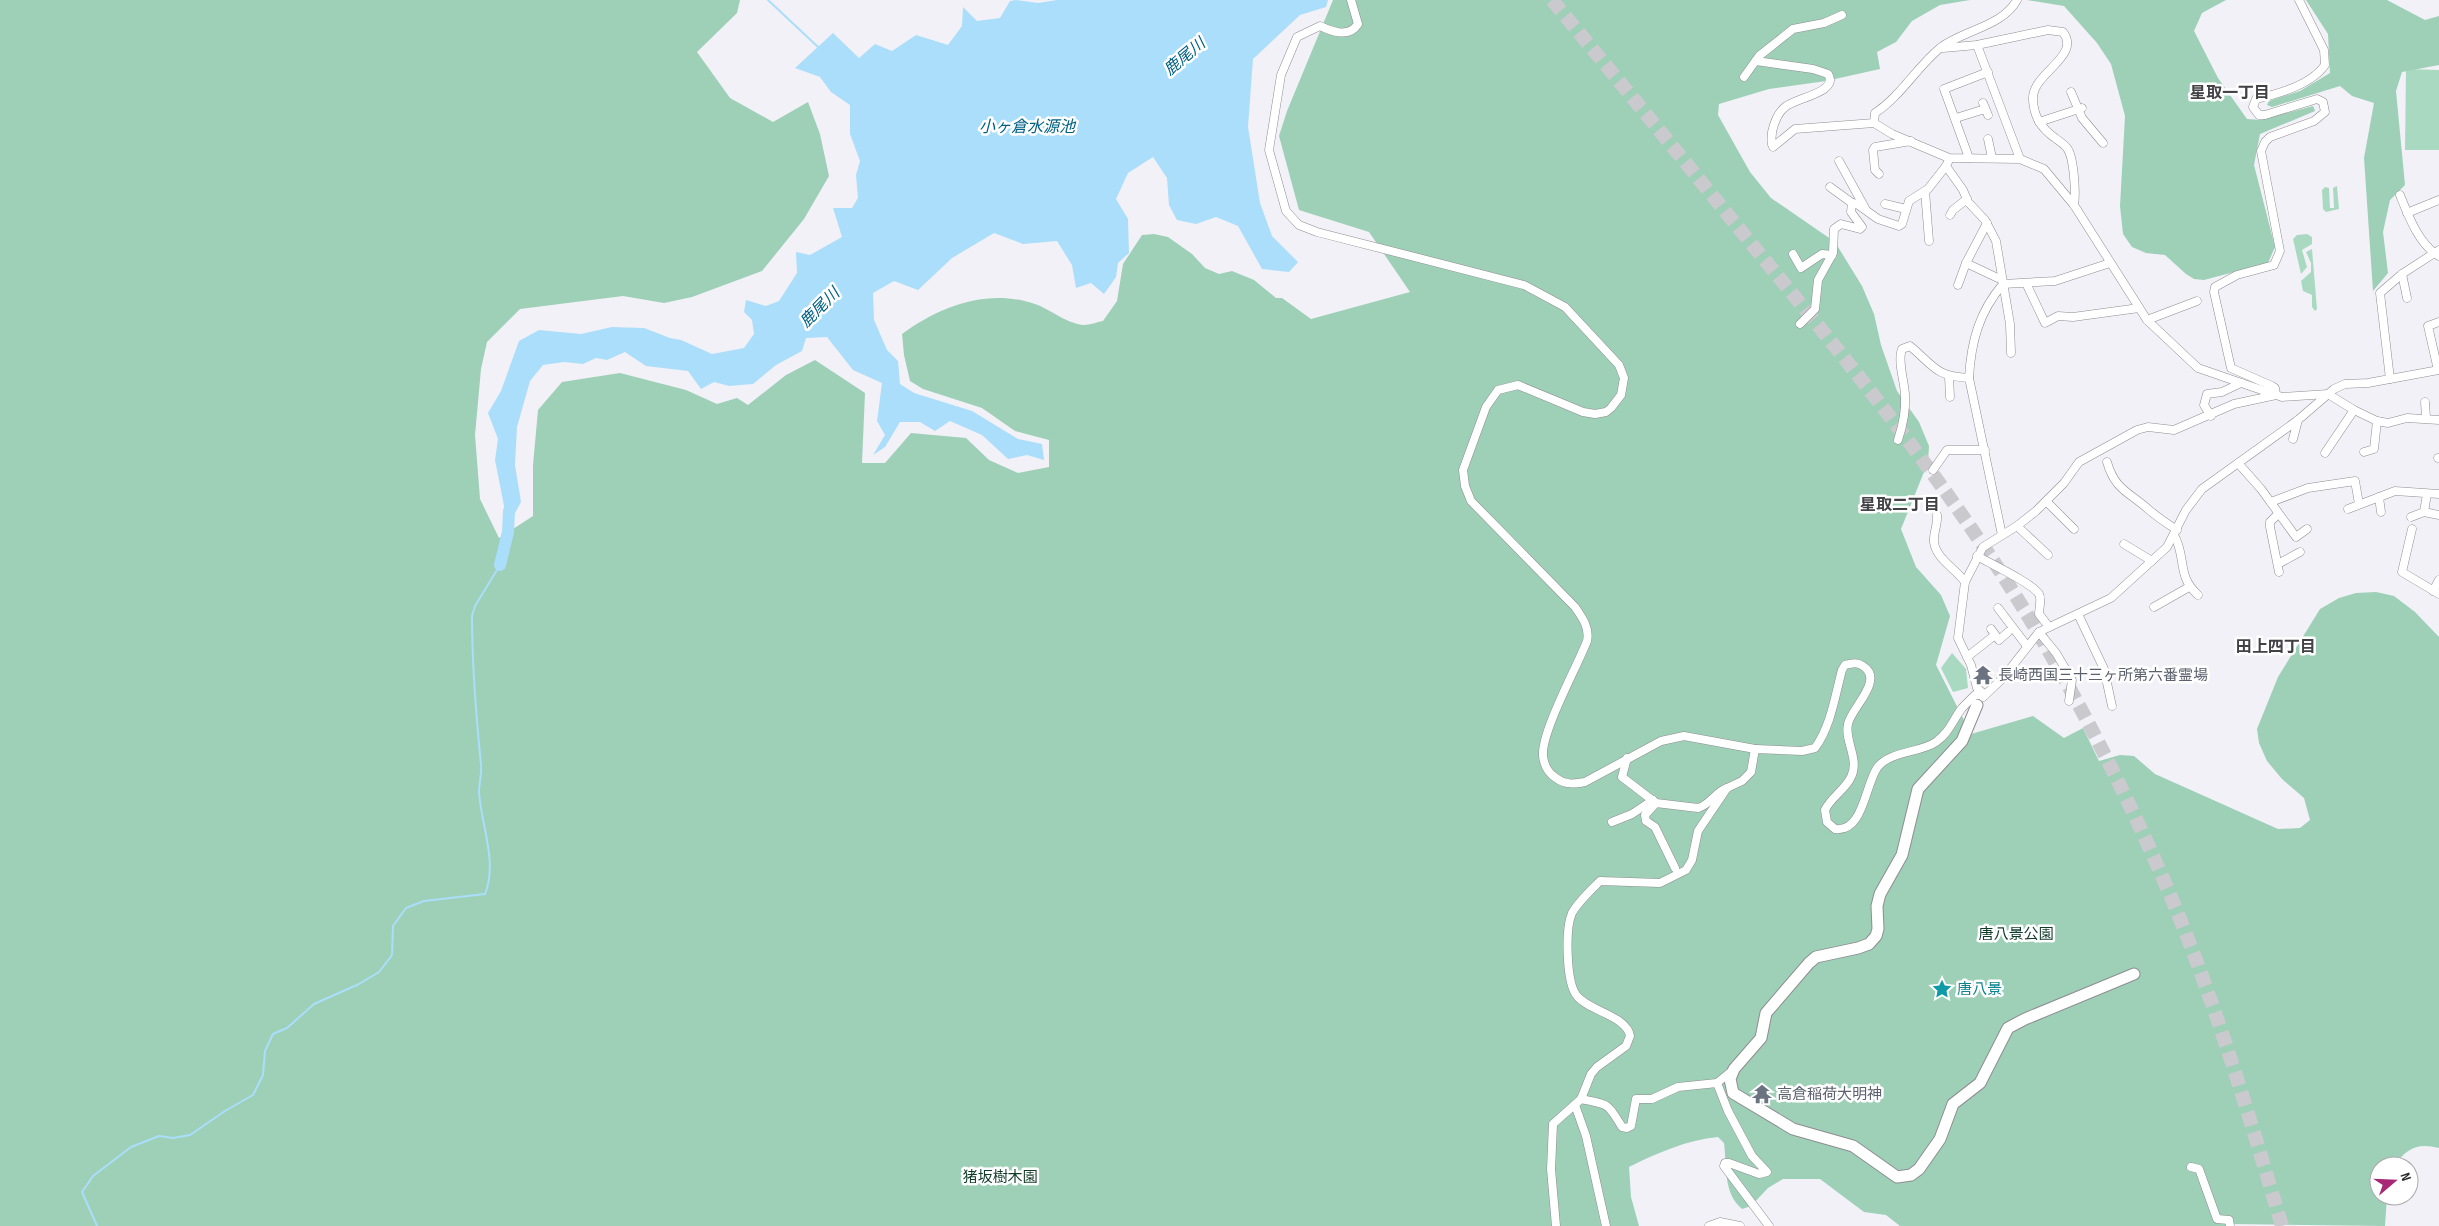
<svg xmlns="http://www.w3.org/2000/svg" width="2439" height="1226" font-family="'Sofia Sans Condensed','Noto Sans JP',sans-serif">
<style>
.green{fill:#a9dac1}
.forest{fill:#9dd0b7}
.water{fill:#abdefa}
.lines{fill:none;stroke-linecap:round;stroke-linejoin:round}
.stream{stroke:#abdefa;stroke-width:2}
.river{stroke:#abdefa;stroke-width:12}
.highway-tunnel{stroke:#cac9ce;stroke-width:14;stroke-dasharray:14 7;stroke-linecap:butt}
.street-casing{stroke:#8e8d92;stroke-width:9}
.secondary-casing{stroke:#8e8d92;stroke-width:13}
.street{stroke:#fff;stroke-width:8}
.secondary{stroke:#fff;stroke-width:11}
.labels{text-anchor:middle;stroke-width:5;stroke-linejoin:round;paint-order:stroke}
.worship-label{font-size:15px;fill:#5b616d;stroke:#fff;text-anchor:start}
.park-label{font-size:15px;fill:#103b29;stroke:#fff}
.culture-label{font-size:15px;fill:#0d838f;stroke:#fff;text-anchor:start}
.water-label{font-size:16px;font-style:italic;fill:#006084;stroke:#fff}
.neighbourhood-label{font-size:16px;font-weight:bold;fill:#424146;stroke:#fff}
</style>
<rect width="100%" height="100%" fill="#f2f1f7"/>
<g class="green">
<polygon points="2406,69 2439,70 2439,150 2405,150"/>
<polygon points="2337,186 2339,209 2326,212 2323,209 2322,190 2325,187 2329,188 2330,208 2334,208 2333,188"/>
<polygon points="2307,234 2312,237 2312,244 2302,250 2307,267 2301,274 2293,239 2297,235"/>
<polygon points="2312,249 2317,309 2315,311 2312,307 2312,295 2303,291 2301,281 2311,272 2311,263 2306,252"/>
<polygon points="1952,653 1966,669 1968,688 1953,692 1941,668"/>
</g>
<g class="forest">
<path d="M0,0H740L737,13L697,52L730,98L773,122L808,102L820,134L829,176L804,219L762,271L692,297L664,303L623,296L520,309L487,342L481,369L475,435L480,499L499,538L533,516V465L538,410L562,382L620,373L686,390L717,404L737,398L748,405L786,375L815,360L865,393L862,463H885L911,433L966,438L989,460L1018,473L1049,467V440L1015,431L982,408L923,389L910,381L904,355L902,334C940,306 988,288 1035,304C1050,309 1067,324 1084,325C1090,325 1097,322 1103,321L1117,301L1123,264L1142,235L1154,234L1168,237L1192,254L1205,268L1219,274L1232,271L1254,280L1276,298H1282L1311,319L1410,292L1369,232L1299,210L1279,136L1287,111L1333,0H1970L1940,5L1912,21L1896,42L1877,52L1880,69L1826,81L1769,89L1719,104L1718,115L1750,172L1771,198L1835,242L1862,286L1874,314L1881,345L1897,391L1919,422L1929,446L1928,462L1901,529L1916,567L1941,595L1950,616L1936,665L1971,734L2033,716L2064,738L2083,728L2099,761L2120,755L2134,756L2155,774L2278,829L2300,828L2310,820L2304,798L2282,779L2267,761L2259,743L2257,729L2278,677L2320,609L2339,598L2356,593L2376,592L2394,596L2415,612L2439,637V1148C2417,1142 2406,1149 2394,1166H2379V1196H2387L2385,1226L2231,1224L2226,1226H1900L1886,1215L1864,1212L1820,1179H1783L1768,1188L1751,1206L1742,1209C1723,1193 1727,1166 1724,1143L1718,1137C1687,1140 1657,1153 1629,1167L1631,1197L1639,1226H0Z"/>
<polygon points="2027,0 2226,0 2202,13 2194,31 2218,78 2247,119 2261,120 2313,106 2315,111 2260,134 2254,165 2275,247 2268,263 2204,280 2194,279 2186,274 2165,255 2146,253 2132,247 2123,234 2120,206 2125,116 2111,64 2097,43 2064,6"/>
<polygon points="2306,0 2387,0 2425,20 2439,16 2439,65 2402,72 2396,91 2405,185 2390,200 2383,232 2388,273 2373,291 2364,158 2374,103 2352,96 2340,86 2272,107 2267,105 2269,101 2300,91 2330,73 2328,34"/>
</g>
<polygon class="water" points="1016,0 1038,3 1057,0 1328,0 1326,7 1300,15 1253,59 1248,127 1260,203 1272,236 1298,262 1289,272 1262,269 1238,226 1216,217 1196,224 1177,220 1169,205 1167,178 1153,157 1128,173 1116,199 1128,219 1129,253 1118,263 1116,277 1104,294 1091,283 1076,288 1072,265 1057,241 1023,244 994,233 952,258 918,290 894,281 873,293 874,320 887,350 898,361 900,384 914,393 972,411 1018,439 1042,444 1044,460 1027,455 1008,459 982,435 950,421 935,431 920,422 900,422 885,447 873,455 885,435 877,421 882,383 853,370 827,337 806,338 802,351 776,365 753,384 729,386 714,382 701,389 688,371 646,366 625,352 607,360 596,358 583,364 564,362 543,365 530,381 517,427 515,465 521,502 508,526 495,460 498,439 488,413 501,391 519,341 539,330 581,334 612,327 644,328 670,338 681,340 712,354 744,348 754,334 752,320 744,312 746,300 766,306 779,301 797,273 796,252 810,255 842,237 833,208 852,208 858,198 856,175 860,161 850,134 850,105 831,92 820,77 795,68 833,33 859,58 875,44 892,51 916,35 948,45 962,26 963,7 977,21 1000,18 1010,1"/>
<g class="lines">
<g class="stream">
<polyline points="768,0 818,47"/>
<path d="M97,1226L82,1192L93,1176L131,1147L159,1136L173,1138L190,1135L225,1111L253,1095L263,1075L265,1051L273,1034L287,1028L314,1004L359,984L379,972L392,955L393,926L406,908L424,901L485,894C498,862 481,825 479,792C479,783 482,774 481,765C476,715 472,667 472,616L475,606L500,565"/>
</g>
<polyline class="river" points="500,565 508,532 509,511"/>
<path class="highway-tunnel" d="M1552,0C1620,82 1687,164 1754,247C1843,355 1931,464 2007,582C2070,682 2125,789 2171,897C2216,1004 2249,1115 2282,1226"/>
<defs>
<g id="street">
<path d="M1351,0L1358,24C1349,38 1333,32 1320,26L1297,37L1281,75L1269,150L1286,211L1299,225L1317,232L1524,285L1565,307L1619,365L1624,378L1621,395L1611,408L1606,412L1595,414L1583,412L1518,385L1498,390L1486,407L1463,470L1465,486L1471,501L1575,607C1582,617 1590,628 1587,641C1577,667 1541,732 1543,756C1544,765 1548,773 1556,778C1565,785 1575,784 1585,782L1661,741L1684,736L1755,749"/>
<path d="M2017,0C2002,27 1963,30 1940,48C1916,68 1901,96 1875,113L1874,123L1892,134L1949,158L2020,159L2044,169L2074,205L2147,320L2198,368L2282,397L2328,394L2354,410L2377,421L2388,423L2407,418L2439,420"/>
<polyline points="1977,45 2020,159"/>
<path d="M1943,48L1977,45L2048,30L2063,32C2082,57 2031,73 2033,100C2034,117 2041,128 2055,138C2059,141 2064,144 2067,148C2074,157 2076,193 2074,205"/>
<path d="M1756,61L1813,69L1828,74C1840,93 1793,98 1784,108C1777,114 1774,123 1772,132C1772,138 1770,142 1773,147L1795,129L1874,123"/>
<polyline points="1744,77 1759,56 1793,29 1824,23 1842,15"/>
<polyline points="2071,92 2082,118 2103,143"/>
<polyline points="1983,103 1988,115"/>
<polyline points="1956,118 1985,109"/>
<polyline points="2039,122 2082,108"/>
<polyline points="1988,139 1992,158"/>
<polyline points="1969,158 1944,89 1988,72"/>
<polyline points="1839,161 1865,208"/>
<polyline points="1948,162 1946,166 1963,190 1968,202 1985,220 1996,241 2010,324 2011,353"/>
<polyline points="1879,174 1875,170 1873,150 1875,147 1911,141"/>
<polyline points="1830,187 1852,203"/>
<polyline points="1925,191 1929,241"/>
<path d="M2400,195C2408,215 2419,245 2439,256"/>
<polyline points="1885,204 1906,209"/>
<polyline points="2407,213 2439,200"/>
<polyline points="1950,215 1953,210 1967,199"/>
<polyline points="1793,254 1801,268 1822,254 1832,255"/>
<polyline points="1966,263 2002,280"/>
<polyline points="2402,274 2407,298"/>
<polyline points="2026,283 2045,323 2058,316 2073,317 2139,308"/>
<polyline points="1958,285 1966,263 1987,223"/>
<polyline points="2147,320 2197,301"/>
<polyline points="1800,324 1815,309 1818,280 1833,253 1834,229 1841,224 1860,229 1862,227 1851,212 1852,203 1857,204 1878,219 1899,226 1902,224 1909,201 1928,189 1946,166"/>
<polyline points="2438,370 2428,326 2439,322"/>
<polyline points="1949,377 1950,397"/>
<polyline points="2390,379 2380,293 2402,274 2439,250"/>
<path d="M2276,395L2275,388L2272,386L2231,368L2214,292L2215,287L2237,275L2274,265L2280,251L2261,151L2265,142L2270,137L2314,121L2325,112L2323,102L2317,99L2265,115H2259L2253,107L2256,99C2279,94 2311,85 2325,65L2324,50L2299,0"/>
<polyline points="2425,402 2426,418"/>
<polyline points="2211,416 2204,405 2207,394 2222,392 2241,383"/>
<polyline points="2293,439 2298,420"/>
<path d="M1898,440C1903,425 1906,412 1905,396C1905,382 1897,362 1902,349L1910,346C1935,367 1935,376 1969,378"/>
<polyline points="2364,452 2374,449 2377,421"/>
<polyline points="2325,453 2354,410"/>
<polyline points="2438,458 2439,458"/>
<path d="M2107,462C2115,490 2129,492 2148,509C2157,517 2166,523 2177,530"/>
<polyline points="2238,463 2261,489 2296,537 2307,529"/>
<polyline points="1933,470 1947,450 1985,450"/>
<polyline points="2379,497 2381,512"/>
<polyline points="2046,501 2074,529"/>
<polyline points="2271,502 2308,488 2355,481 2359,504"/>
<polyline points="2348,509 2395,491 2439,494"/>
<polyline points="2424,512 2439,515"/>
<polyline points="2278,514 2270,522 2270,527 2279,572"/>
<path d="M1937,515C1938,525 1933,533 1934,542C1936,559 1956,569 1965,582"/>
<polyline points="2411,517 2424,512 2427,494"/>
<polyline points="2017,526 2048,555"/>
<polyline points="2412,529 2402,572 2439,594"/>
<path d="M2002,535L1969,378C1971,342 1979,312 2003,284L2055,281L2110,263"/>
<path d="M2174,535C2187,558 2176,575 2198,595"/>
<polyline points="2124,544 2152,561"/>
<path d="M1977,556C1991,564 2032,583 2039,594C2042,599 2039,608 2039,614L2049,627"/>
<polyline points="2278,564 2300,552"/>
<polyline points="2433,591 2439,580"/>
<polyline points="2154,607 2189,587"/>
<polyline points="1998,608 2027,646"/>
<polyline points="2078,614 2104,669 2112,706"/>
<polyline points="1991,629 1999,640 2008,632"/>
<polyline points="2039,632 2056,653 2072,680 2069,701"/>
<polyline points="1967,657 1995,635"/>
<polyline points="1985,695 1977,688 1971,665 1958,638 1965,582 1983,547 2017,526 2036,511 2064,483 2079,462 2137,430 2148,427 2174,430 2234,404 2276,395"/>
<polyline points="1983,697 2003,678 2039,632 2111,598 2167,547 2186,510 2202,489 2298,420 2334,389 2345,384 2368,383 2439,370"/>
<path d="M1627,758L1622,777L1656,803L1698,808C1710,805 1715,792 1727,788"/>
<polyline points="1656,803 1645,815 1646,821 1655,827 1675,868"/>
<polyline points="1612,822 1632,814 1653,800"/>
<polyline points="1717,1083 1728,1111 1752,1156 1767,1172 1759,1174 1729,1163 1725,1163 1724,1166 1769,1226"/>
<path d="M1581,1099C1609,1105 1607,1102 1622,1127L1627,1128L1631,1126L1636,1099H1652L1678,1087L1717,1083L1733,1070"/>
<polyline points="1575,1105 1586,1136 1606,1226"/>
<polyline points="2191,1167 2199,1169 2217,1219 2229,1220 2230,1226"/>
<path d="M1556,1226L1551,1169L1553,1124L1581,1099L1591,1074L1597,1067L1626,1046L1630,1036C1627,1016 1589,1011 1577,996C1566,983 1565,929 1572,913C1578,902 1591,890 1600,881L1660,883L1686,870L1692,860L1698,831L1727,788L1742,781L1751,772L1755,749L1802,751L1815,748C1831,726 1835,696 1842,670L1845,665C1853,663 1857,662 1863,666C1885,680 1851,708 1848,724C1844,741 1860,759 1851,777C1845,790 1831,797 1825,810L1827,822L1835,829C1863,833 1865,786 1877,768C1889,751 1920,753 1936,742C1949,733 1953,720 1962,708C1966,704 1971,699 1975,695H1985"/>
<polyline points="1709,1226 1720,1222 1740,1226"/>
</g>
<polyline id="secondary" points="1977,705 1962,741 1918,789 1902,855 1880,894 1877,906 1878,929 1876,936 1869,944 1858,948 1816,957 1809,963 1766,1013 1761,1038 1734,1069 1730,1079 1733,1093 1793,1129 1853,1146 1897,1177 1911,1175 1919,1169 1940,1139 1953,1104 1980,1083 2008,1028 2025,1019 2134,974"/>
</defs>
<use href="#street" class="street-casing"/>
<use href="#secondary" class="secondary-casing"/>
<use href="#street" class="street"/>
<use href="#secondary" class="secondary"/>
</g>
<defs>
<symbol id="temple-bare" viewBox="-9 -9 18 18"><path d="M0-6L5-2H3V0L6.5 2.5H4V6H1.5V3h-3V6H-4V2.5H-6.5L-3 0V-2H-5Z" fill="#6b7280" stroke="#fff" stroke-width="2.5" paint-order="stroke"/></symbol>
<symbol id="sight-bare" viewBox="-9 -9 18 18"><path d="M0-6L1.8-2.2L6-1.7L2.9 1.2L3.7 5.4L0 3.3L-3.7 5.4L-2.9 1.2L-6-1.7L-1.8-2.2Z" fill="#0f9aa8" stroke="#fff" stroke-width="2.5" paint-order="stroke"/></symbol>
</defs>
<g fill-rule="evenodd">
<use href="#temple-bare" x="1969" y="661" width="28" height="28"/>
<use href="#sight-bare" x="1928" y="975" width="28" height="28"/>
<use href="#temple-bare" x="1748" y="1080" width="28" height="28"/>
</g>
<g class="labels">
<g class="worship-label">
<text x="1998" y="680">長崎西国三十三ヶ所第六番霊場</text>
<text x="1777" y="1099">高倉稲荷大明神</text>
</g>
<g class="park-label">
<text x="2016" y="939">唐八景公園</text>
<text x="1000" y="1182">猪坂樹木園</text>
</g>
<g class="culture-label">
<text x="1957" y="994">唐八景</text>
</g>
<g class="water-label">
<text transform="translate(1184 56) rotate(-40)" y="6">鹿尾川</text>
<text x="1027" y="132">小ヶ倉水源池</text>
<text transform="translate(819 307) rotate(-45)" y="6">鹿尾川</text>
</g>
<g class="neighbourhood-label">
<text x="2230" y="98">星取一丁目</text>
<text x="1900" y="510">星取二丁目</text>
<text x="2276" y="652">田上四丁目</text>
</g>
</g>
<g transform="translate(2394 1181) rotate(71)"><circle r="24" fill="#ffffff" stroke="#aaa9aa"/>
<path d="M0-4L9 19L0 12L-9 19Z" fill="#a82876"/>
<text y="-8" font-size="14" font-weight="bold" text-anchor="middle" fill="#2a292b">N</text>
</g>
</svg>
